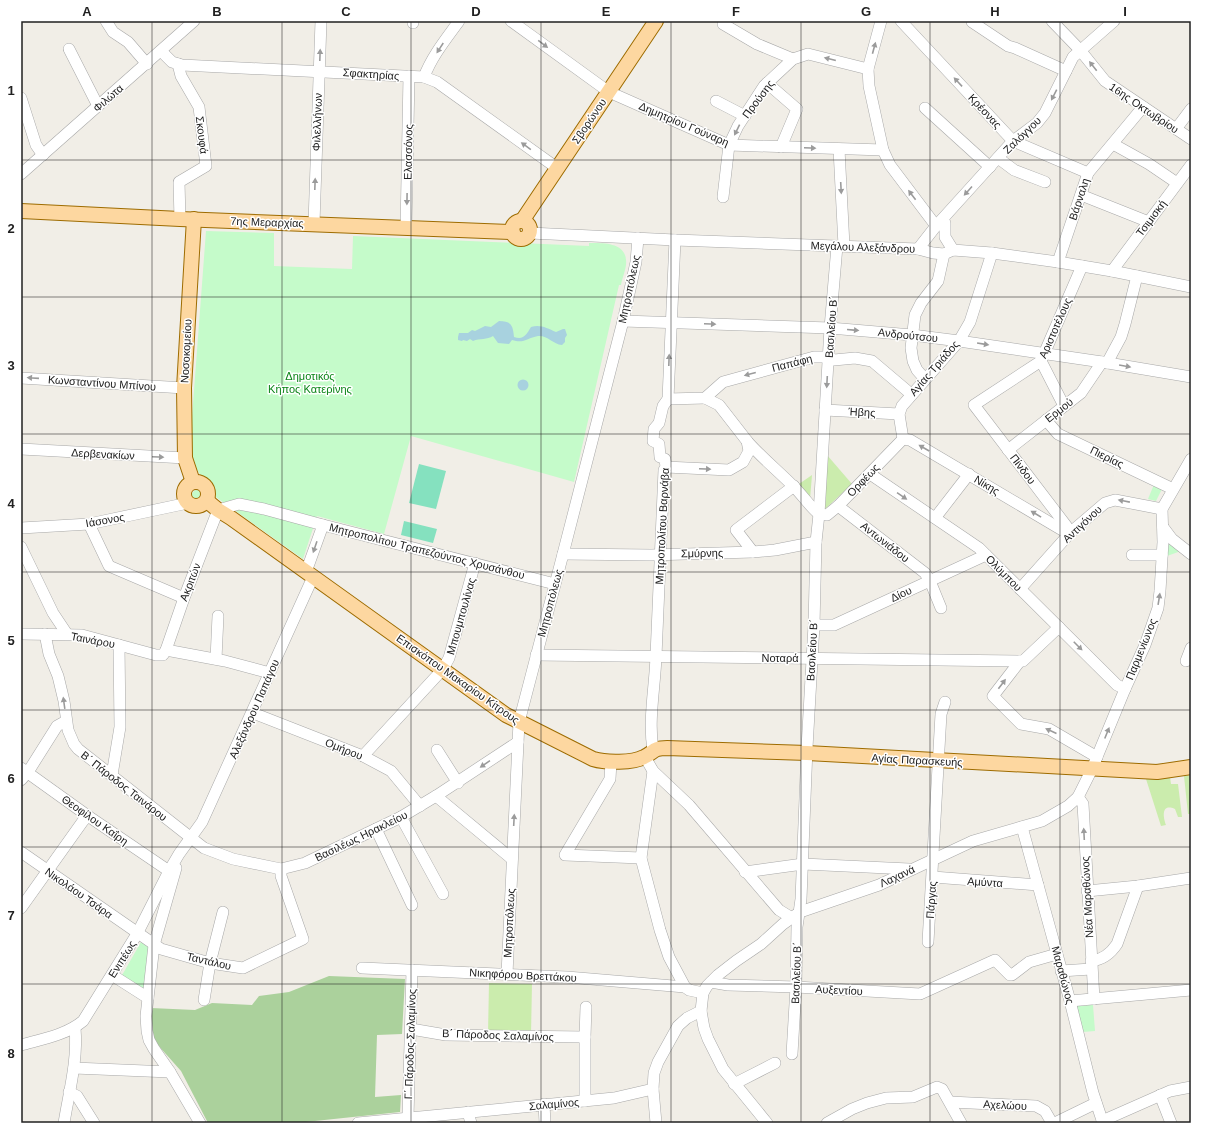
<svg xmlns="http://www.w3.org/2000/svg" width="1212" height="1144" font-family="Helvetica,sans-serif">
<style>
.grass{fill:#cbecad}
.forest{fill:#abd19c}
.park{fill:#c5fbca}
.pitch{fill:#85e1bf}
.water{fill:#a8d2df}
.lines{fill:none;stroke-linecap:round;stroke-linejoin:round}
.minor-casing{stroke:#a8a8a8;stroke-width:12}
.major-casing{stroke:#9e6c00;stroke-width:16}
.minor{stroke:#fff;stroke-width:11}
.major{stroke:#fdd7a0;stroke-width:14}
.oneway{fill:#9b9b9b}
.grid{fill:none;stroke:#212121;stroke-width:1;stroke-opacity:0.55}
.labels{text-anchor:middle;stroke-width:3;stroke-linejoin:round;paint-order:stroke}
.street-label{font-size:11px;fill:#212121;stroke:#fff}
.park-label{font-size:11px;fill:#0a8416;stroke:#fff}
.neatline{fill:none;stroke:#212121;stroke-width:1.5}
.grid-label{font-size:13px;text-anchor:middle;font-weight:bold;fill:#212121}
</style>
<rect width="100%" height="100%" fill="#f1eee7"/>
<g class="grass">
<polygon points="827,455 852,484 825,509"/>
<polygon points="812,475 810,499 799,484"/>
<polygon points="1191,775 1191,814 1188,814 1184,776"/>
<path d="M1170,777L1171,784H1178L1182,817H1178L1175,809C1161,803 1163,817 1166,825L1161,826L1146,779Z"/>
<polygon points="489,983 532,984 531,1034 488,1033"/>
</g>
<polygon class="forest" points="329,976 405,979 402,1034 377,1035 375,1097 401,1095 400,1112 296,1123 208,1123 181,1071 157,1044 152,1033 151,1008 195,1010 212,1003 252,1005 259,996 289,992"/>
<g class="park">
<path d="M206,231L274,233V266L352,269L353,236L589,246V243C602,243 625,242 626,260C627,268 622,278 621,285H619L574,482L411,436L384,534L317,516L303,559L213,495L189,457Z"/>
<polygon points="1155,482 1163,487 1156,501 1148,499"/>
<circle cx="197" cy="495" r="5"/>
<polygon points="1167,539 1181,551 1167,556"/>
<polygon points="141,942 151,949 145,994 121,977"/>
<polygon points="1093,1005 1095,1031 1083,1032 1077,1006"/>
</g>
<g class="pitch">
<polygon points="419,464 446,471 436,509 409,503"/>
<polygon points="404,521 437,529 433,543 401,535"/>
</g>
<g class="water">
<path d="M499,321C511,321 513,325 514,337C524,340 526,335 531,327C540,324 547,328 556,332L563,329H565L567,335L565,338V342L562,345C553,344 547,335 538,336C527,338 524,344 512,340L509,344L498,343L493,336C487,340 480,338 473,341L470,339L467,341L463,340L462,341L458,340V337L459,333H468L472,330L475,331L485,326L491,327Z"/>
<circle cx="523" cy="385" r="5.5"/>
</g>
<g class="lines">
<defs>
<g id="minor">
<polyline points="106,21 113,32 128,42 147,64"/>
<polyline points="511,21 609,92 729,145 883,150"/>
<polyline points="881,21 868,69 869,86 883,150 890,165 936,226"/>
<polyline points="901,21 1013,141 1088,173"/>
<polyline points="1052,21 1080,50 1105,81 1191,139"/>
<polyline points="972,22 1008,46 1015,48 1066,71"/>
<polyline points="413,23 413,21"/>
<polyline points="723,24 757,44 793,59"/>
<polyline points="69,49 98,106"/>
<polyline points="161,51 172,62 182,65 424,77 437,82 557,168"/>
<polyline points="178,64 181,76 199,107 206,166 179,182 180,219"/>
<path d="M424,77C432,56 446,39 459,21"/>
<polyline points="767,83 797,109 781,147"/>
<polyline points="21,98 36,145 43,155"/>
<polyline points="716,101 745,116"/>
<polyline points="925,108 990,167"/>
<polyline points="1176,129 1191,109"/>
<polyline points="1113,144 1149,164 1177,183"/>
<polyline points="839,149 844,246"/>
<polyline points="998,158 1014,170 1045,182"/>
<polyline points="21,174 194,21"/>
<polyline points="1081,195 1149,222"/>
<polyline points="723,197 729,145 738,126 764,86 793,59 808,54 868,69"/>
<polyline points="942,220 945,223 945,237 953,250"/>
<polyline points="314,223 321,21"/>
<polyline points="406,228 409,76"/>
<polyline points="530,233 675,240 918,249 933,253 944,254 953,250 992,253 1058,262 1112,271 1191,287"/>
<polyline points="918,249 936,226 1013,141 1037,123 1045,113 1073,57 1114,21"/>
<polyline points="1058,262 1088,173 1143,107"/>
<polyline points="1112,271 1191,165"/>
<polyline points="623,321 830,328 912,335 959,341 1102,362 1191,377"/>
<polyline points="1041,361 1064,406"/>
<polyline points="1107,363 1121,337 1125,324 1137,276"/>
<polyline points="21,378 184,388"/>
<polyline points="925,379 917,370 913,361 911,348 915,315 921,303 938,281 944,254"/>
<polyline points="668,399 705,398 723,382 814,357 828,357 834,360 855,358 872,361 911,394"/>
<polyline points="825,410 899,414"/>
<polyline points="1046,420 1058,434 1173,489"/>
<polyline points="903,439 899,414 902,406 959,341 970,322 992,253"/>
<polyline points="903,439 910,440 1069,534"/>
<path d="M747,441C761,457 777,470 792,485C802,494 809,506 819,514"/>
<polyline points="21,449 185,458"/>
<polyline points="1008,450 1081,393 1102,362"/>
<polyline points="666,467 729,470 743,462 749,451 747,441 719,405 705,398"/>
<polyline points="870,474 979,548 1117,685 1125,689"/>
<polyline points="838,506 925,573 930,581 941,608"/>
<polyline points="819,514 827,515 838,506 903,439"/>
<polyline points="935,518 969,474"/>
<polyline points="89,524 109,566 184,598"/>
<polyline points="1163,527 1172,539 1191,554"/>
<polyline points="21,528 89,524 188,503"/>
<polyline points="1071,532 974,405 1041,361 1082,266"/>
<polyline points="21,547 53,613 67,634"/>
<polyline points="753,552 736,530 794,486"/>
<polyline points="563,554 651,555 753,552 775,550 816,542"/>
<polyline points="1132,555 1162,555"/>
<polyline points="306,572 323,525 555,584"/>
<polyline points="1020,589 1071,532 1105,503 1115,500 1162,509"/>
<polyline points="814,625 834,625 986,555"/>
<polyline points="21,634 82,635 156,655 163,655 166,650 184,598 218,510 239,504 264,509 323,525"/>
<polyline points="45,634 49,654 58,676 64,701 68,730 74,744 78,749 204,848 233,859 281,869 305,863 401,817 436,796 518,742"/>
<polyline points="166,650 225,661 270,673"/>
<polyline points="536,655 1023,661 1059,627"/>
<polyline points="216,659 218,616"/>
<polyline points="1020,661 993,696 1021,724 1049,729 1097,757"/>
<polyline points="1186,661 1191,648"/>
<polyline points="253,713 363,756 391,771 420,806"/>
<polyline points="437,750 458,783"/>
<path d="M653,750C648,720 655,687 656,656C659,594 661,532 664,470L666,467L665,459L660,457L659,444L653,441L654,429L659,423L663,406L668,399L675,240"/>
<polyline points="363,756 443,669 449,658 475,563"/>
<polyline points="645,757 653,771 689,805 779,910 792,918"/>
<polyline points="611,762 610,779 565,855 641,858"/>
<polyline points="21,768 88,816 169,871"/>
<polyline points="653,771 641,858 660,930 669,957 685,987 689,990 703,993"/>
<polyline points="112,775 120,727 119,645"/>
<polyline points="21,780 28,772 57,726 66,721"/>
<polyline points="436,796 512,859"/>
<polyline points="1078,797 1083,804 1094,999"/>
<polyline points="401,817 443,894"/>
<polyline points="1022,827 1070,1001 1093,1093 1103,1123"/>
<polyline points="376,829 412,905"/>
<polyline points="21,852 161,949 210,963 243,968 303,939 281,876 281,869"/>
<polyline points="176,868 154,945 146,1016 147,1031 149,1040 154,1049 170,1072 200,1123"/>
<polyline points="745,872 803,864 909,869"/>
<polyline points="933,877 1038,885"/>
<polyline points="1087,891 1138,886 1191,878"/>
<polyline points="21,908 83,821 88,816"/>
<polyline points="928,942 941,714 945,702"/>
<path d="M1091,961C1102,960 1111,953 1117,944L1138,886"/>
<polyline points="362,968 567,977 685,987"/>
<polyline points="1061,971 1091,969"/>
<polyline points="507,974 519,722 563,554 623,321 636,262 638,238"/>
<polyline points="112,975 148,998"/>
<polyline points="711,982 728,985 796,987 920,994 995,960 1010,975 1012,975 1029,962 1057,954"/>
<polyline points="204,1000 210,963 223,912"/>
<polyline points="1070,1001 1191,990"/>
<polyline points="411,1029 446,1035 585,1037"/>
<path d="M21,1045C43,1039 66,1035 83,1021L137,934L169,871L179,854L202,822L313,577"/>
<polyline points="792,1054 796,987 797,927 801,899 807,748 814,625 816,542 819,514 830,328 837,246"/>
<polyline points="74,1068 170,1072"/>
<polyline points="734,1084 775,1063"/>
<polyline points="653,1089 656,1123"/>
<polyline points="69,1092 77,1096 94,1123"/>
<polyline points="1160,1095 1171,1123"/>
<polyline points="585,1101 585,1037 586,1007"/>
<polyline points="950,1102 1036,1106 1045,1111 1052,1123"/>
<polyline points="544,1104 545,1123"/>
<polyline points="468,1112 471,1123"/>
<polyline points="408,1117 412,970"/>
<polyline points="1102,1121 1170,1091 1191,1087"/>
<path d="M64,1123C69,1092 78,1060 75,1028"/>
<polyline points="358,1123 614,1098 653,1089 654,1073 658,1062 678,1026 687,1018 701,1011"/>
<polyline points="767,1123 723,1069 708,1039 704,1028 701,1011 703,993 707,986 718,975 736,961 761,944 783,924 800,912 879,885 973,841 1042,821 1068,806 1078,797 1092,769 1125,689 1145,645 1158,608 1160,591 1163,542 1162,509 1191,459"/>
<polyline points="827,1123 852,1109 867,1103 886,1098 913,1097 937,1087 942,1089 961,1123"/>
<polyline points="1055,1123 1096,1103"/>
</g>
<g id="major">
<polyline points="21,211 180,219 513,232"/>
<polyline points="522,221 656,21"/>
<circle cx="521" cy="230" r="9"/>
<circle cx="196" cy="494" r="12"/>
<polyline points="193,482 185,458 184,388 194,219"/>
<path d="M207,501L218,510L231,518L506,715L593,759C606,763 633,763 644,757C655,752 652,748 667,748L807,753L1157,772L1191,767"/>
</g>
</defs>
<use href="#minor" class="minor-casing"/>
<use href="#major" class="major-casing"/>
<use href="#minor" class="minor"/>
<use href="#major" class="major"/>
</g>
<defs><path id="oneway-solid" d="M-6-.8H1V-3.2L6.5 0L1 3.2V.8H-6Z"/></defs>
<g class="oneway">
<use href="#oneway-solid" transform="translate(543 44) rotate(37)"/>
<use href="#oneway-solid" transform="translate(440 48) rotate(123)"/>
<use href="#oneway-solid" transform="translate(874 48) rotate(-75)"/>
<use href="#oneway-solid" transform="translate(320 55) rotate(-88)"/>
<use href="#oneway-solid" transform="translate(830 59) rotate(-166)"/>
<use href="#oneway-solid" transform="translate(1093 66) rotate(-128)"/>
<use href="#oneway-solid" transform="translate(958 82) rotate(-133)"/>
<use href="#oneway-solid" transform="translate(1054 95) rotate(117)"/>
<use href="#oneway-solid" transform="translate(737 130) rotate(116)"/>
<use href="#oneway-solid" transform="translate(526 146) rotate(-144)"/>
<use href="#oneway-solid" transform="translate(810 148) rotate(2)"/>
<use href="#oneway-solid" transform="translate(315 184) rotate(-88)"/>
<use href="#oneway-solid" transform="translate(841 188) rotate(87)"/>
<use href="#oneway-solid" transform="translate(968 191) rotate(132)"/>
<use href="#oneway-solid" transform="translate(912 195) rotate(-127)"/>
<use href="#oneway-solid" transform="translate(407 199) rotate(91)"/>
<use href="#oneway-solid" transform="translate(710 324) rotate(2)"/>
<use href="#oneway-solid" transform="translate(853 330) rotate(5)"/>
<use href="#oneway-solid" transform="translate(983 344) rotate(9)"/>
<use href="#oneway-solid" transform="translate(669 360) rotate(-88)"/>
<use href="#oneway-solid" transform="translate(1125 366) rotate(10)"/>
<use href="#oneway-solid" transform="translate(750 374) rotate(165)"/>
<use href="#oneway-solid" transform="translate(33 378) rotate(-176)"/>
<use href="#oneway-solid" transform="translate(827 382) rotate(93)"/>
<use href="#oneway-solid" transform="translate(924 448) rotate(-150)"/>
<use href="#oneway-solid" transform="translate(158 457) rotate(3)"/>
<use href="#oneway-solid" transform="translate(705 469) rotate(3)"/>
<use href="#oneway-solid" transform="translate(902 496) rotate(34)"/>
<use href="#oneway-solid" transform="translate(1124 501) rotate(-169)"/>
<use href="#oneway-solid" transform="translate(1036 514) rotate(-149)"/>
<use href="#oneway-solid" transform="translate(315 547) rotate(109)"/>
<use href="#oneway-solid" transform="translate(1159 599) rotate(-81)"/>
<use href="#oneway-solid" transform="translate(1078 646) rotate(45)"/>
<use href="#oneway-solid" transform="translate(1002 684) rotate(-53)"/>
<use href="#oneway-solid" transform="translate(64 703) rotate(-98)"/>
<use href="#oneway-solid" transform="translate(1051 731) rotate(-156)"/>
<use href="#oneway-solid" transform="translate(1107 733) rotate(-68)"/>
<use href="#oneway-solid" transform="translate(485 764) rotate(146)"/>
<use href="#oneway-solid" transform="translate(514 820) rotate(-87)"/>
<use href="#oneway-solid" transform="translate(1084 834) rotate(-93)"/>
</g>
<path class="grid" d="M152,21V1123M282,21V1123M411,21V1123M541,21V1123M671,21V1123M801,21V1123M930,21V1123M1060,21V1123M21,160H1191M21,297H1191M21,434H1191M21,572H1191M21,710H1191M21,847H1191M21,984H1191"/>
<g class="labels">
<g class="street-label">
<text transform="translate(371 74) rotate(4)" y="4">Σφακτηρίας</text>
<text transform="translate(108 98) rotate(-41)" y="4">Φιλώτα</text>
<text transform="translate(758 99) rotate(-53)" y="4">Προύσης</text>
<text transform="translate(1144 108) rotate(34)" y="4">16ης Οκτωβρίου</text>
<text transform="translate(985 111) rotate(47)" y="4">Κρέσνας</text>
<text transform="translate(589 121) rotate(-56)" y="4">Σβορώνου</text>
<text transform="translate(317 122) rotate(-88)" y="4">Φιλελλήνων</text>
<text transform="translate(684 124) rotate(23)" y="4">Δημητρίου Γούναρη</text>
<text transform="translate(202 135) rotate(83)" y="4">Σκουφά</text>
<text transform="translate(1022 135) rotate(-44)" y="4">Ζαλόγγου</text>
<text transform="translate(408 152) rotate(-89)" y="4">Ελασσόνος</text>
<text transform="translate(1079 199) rotate(-72)" y="4">Βάρναλη</text>
<text transform="translate(1151 218) rotate(-53)" y="4">Τσιμισκή</text>
<text transform="translate(267 222) rotate(2)" y="4">7ης Μεραρχίας</text>
<text transform="translate(863 247) rotate(2)" y="4">Μεγάλου Αλεξάνδρου</text>
<text transform="translate(629 289) rotate(-78)" y="4">Μητροπόλεως</text>
<text transform="translate(831 327) rotate(-86)" y="4">Βασιλείου Β΄</text>
<text transform="translate(1055 328) rotate(-66)" y="4">Αριστοτέλους</text>
<text transform="translate(908 335) rotate(6)" y="4">Ανδρούτσου</text>
<text transform="translate(186 351) rotate(-87)" y="4">Νοσοκομείου</text>
<text transform="translate(792 363) rotate(-14)" y="4">Παπάφη</text>
<text transform="translate(934 368) rotate(-49)" y="4">Αγίας Τριάδος</text>
<text transform="translate(102 383) rotate(4)" y="4">Κωνσταντίνου Μπίνου</text>
<text transform="translate(1059 410) rotate(-38)" y="4">Ερμού</text>
<text transform="translate(862 412) rotate(3)" y="4">Ήβης</text>
<text transform="translate(103 454) rotate(3)" y="4">Δερβενακίων</text>
<text transform="translate(1107 457) rotate(26)" y="4">Πιερίας</text>
<text transform="translate(1023 469) rotate(53)" y="4">Πίνδου</text>
<text transform="translate(863 480) rotate(-46)" y="4">Ορφέως</text>
<text transform="translate(987 485) rotate(31)" y="4">Νίκης</text>
<text transform="translate(105 520) rotate(-10)" y="4">Ιάσονος</text>
<text transform="translate(1082 524) rotate(-43)" y="4">Αντιγόνου</text>
<text transform="translate(662 526) rotate(-87)" y="4">Μητροπολίτου Βαρνάβα</text>
<text transform="translate(885 542) rotate(38)" y="4">Αντωνιάδου</text>
<text transform="translate(427 551) rotate(14)" y="4">Μητροπολίτου Τραπεζούντος Χρυσάνθου</text>
<text transform="translate(702 553) rotate(-1)" y="4">Σμύρνης</text>
<text transform="translate(1004 573) rotate(45)" y="4">Ολύμπου</text>
<text transform="translate(190 582) rotate(-69)" y="4">Ακριτών</text>
<text transform="translate(901 594) rotate(-25)" y="4">Δίου</text>
<text transform="translate(550 603) rotate(-75)" y="4">Μητροπόλεως</text>
<text transform="translate(461 616) rotate(-74)" y="4">Μπουμπουλίνας</text>
<text transform="translate(93 640) rotate(11)" y="4">Ταινάρου</text>
<text transform="translate(1141 649) rotate(-68)" y="4">Παρμενίωνος</text>
<text transform="translate(812 650) rotate(-87)" y="4">Βασιλείου Β΄</text>
<text x="780" y="662">Νοταρά</text>
<text transform="translate(458 679) rotate(35)" y="4">Επισκόπου Μακαρίου Κίτρους</text>
<text transform="translate(254 709) rotate(-66)" y="4">Αλεξάνδρου Παπάγου</text>
<text transform="translate(344 749) rotate(22)" y="4">Ομήρου</text>
<text transform="translate(917 760) rotate(3)" y="4">Αγίας Παρασκευής</text>
<text transform="translate(124 786) rotate(38)" y="4">Β΄ Πάροδος Ταινάρου</text>
<text transform="translate(95 820) rotate(35)" y="4">Θεοφίλου Καΐρη</text>
<text transform="translate(361 836) rotate(-26)" y="4">Βασιλέως Ηρακλείου</text>
<text transform="translate(897 876) rotate(-25)" y="4">Λαχανά</text>
<text transform="translate(985 882) rotate(4)" y="4">Αμύντα</text>
<text transform="translate(79 893) rotate(35)" y="4">Νικολάου Τσάρα</text>
<text transform="translate(1087 897) rotate(-93)" y="4">Νέα Μαραθώνος</text>
<text transform="translate(931 900) rotate(-86)" y="4">Πάργας</text>
<text transform="translate(509 923) rotate(-87)" y="4">Μητροπόλεως</text>
<text transform="translate(122 959) rotate(-58)" y="4">Ενιπέως</text>
<text transform="translate(209 961) rotate(13)" y="4">Ταντάλου</text>
<text transform="translate(796 973) rotate(-88)" y="4">Βασιλείου Β΄</text>
<text transform="translate(523 975) rotate(3)" y="4">Νικηφόρου Βρεττάκου</text>
<text transform="translate(1063 975) rotate(75)" y="4">Μαραθώνος</text>
<text transform="translate(839 990) rotate(3)" y="4">Αυξεντίου</text>
<text transform="translate(498 1035) rotate(2)" y="4">Β΄ Πάροδος Σαλαμίνος</text>
<text transform="translate(410 1044) rotate(-88)" y="4">Γ΄ Πάροδος Σαλαμίνος</text>
<text transform="translate(554 1104) rotate(-5)" y="4">Σαλαμίνος</text>
<text transform="translate(1005 1105) rotate(3)" y="4">Αχελώου</text>
</g>
<g class="park-label">
<text x="310" y="380">Δημοτικός<tspan x="310" dy="13">Κήπος Κατερίνης</tspan></text>
</g>
</g>
<rect width="1212" height="1144" fill="none" stroke="#ffffff" stroke-width="44"/>
<rect x="22" y="22" width="1168" height="1100" class="neatline"/>
<g class="grid-label">
<text x="87" y="16">A</text>
<text x="217" y="16">B</text>
<text x="346" y="16">C</text>
<text x="476" y="16">D</text>
<text x="606" y="16">E</text>
<text x="736" y="16">F</text>
<text x="866" y="16">G</text>
<text x="995" y="16">H</text>
<text x="1125" y="16">I</text>
<text x="11" y="95">1</text>
<text x="11" y="233">2</text>
<text x="11" y="370">3</text>
<text x="11" y="508">4</text>
<text x="11" y="645">5</text>
<text x="11" y="783">6</text>
<text x="11" y="920">7</text>
<text x="11" y="1058">8</text>
</g>
</svg>
